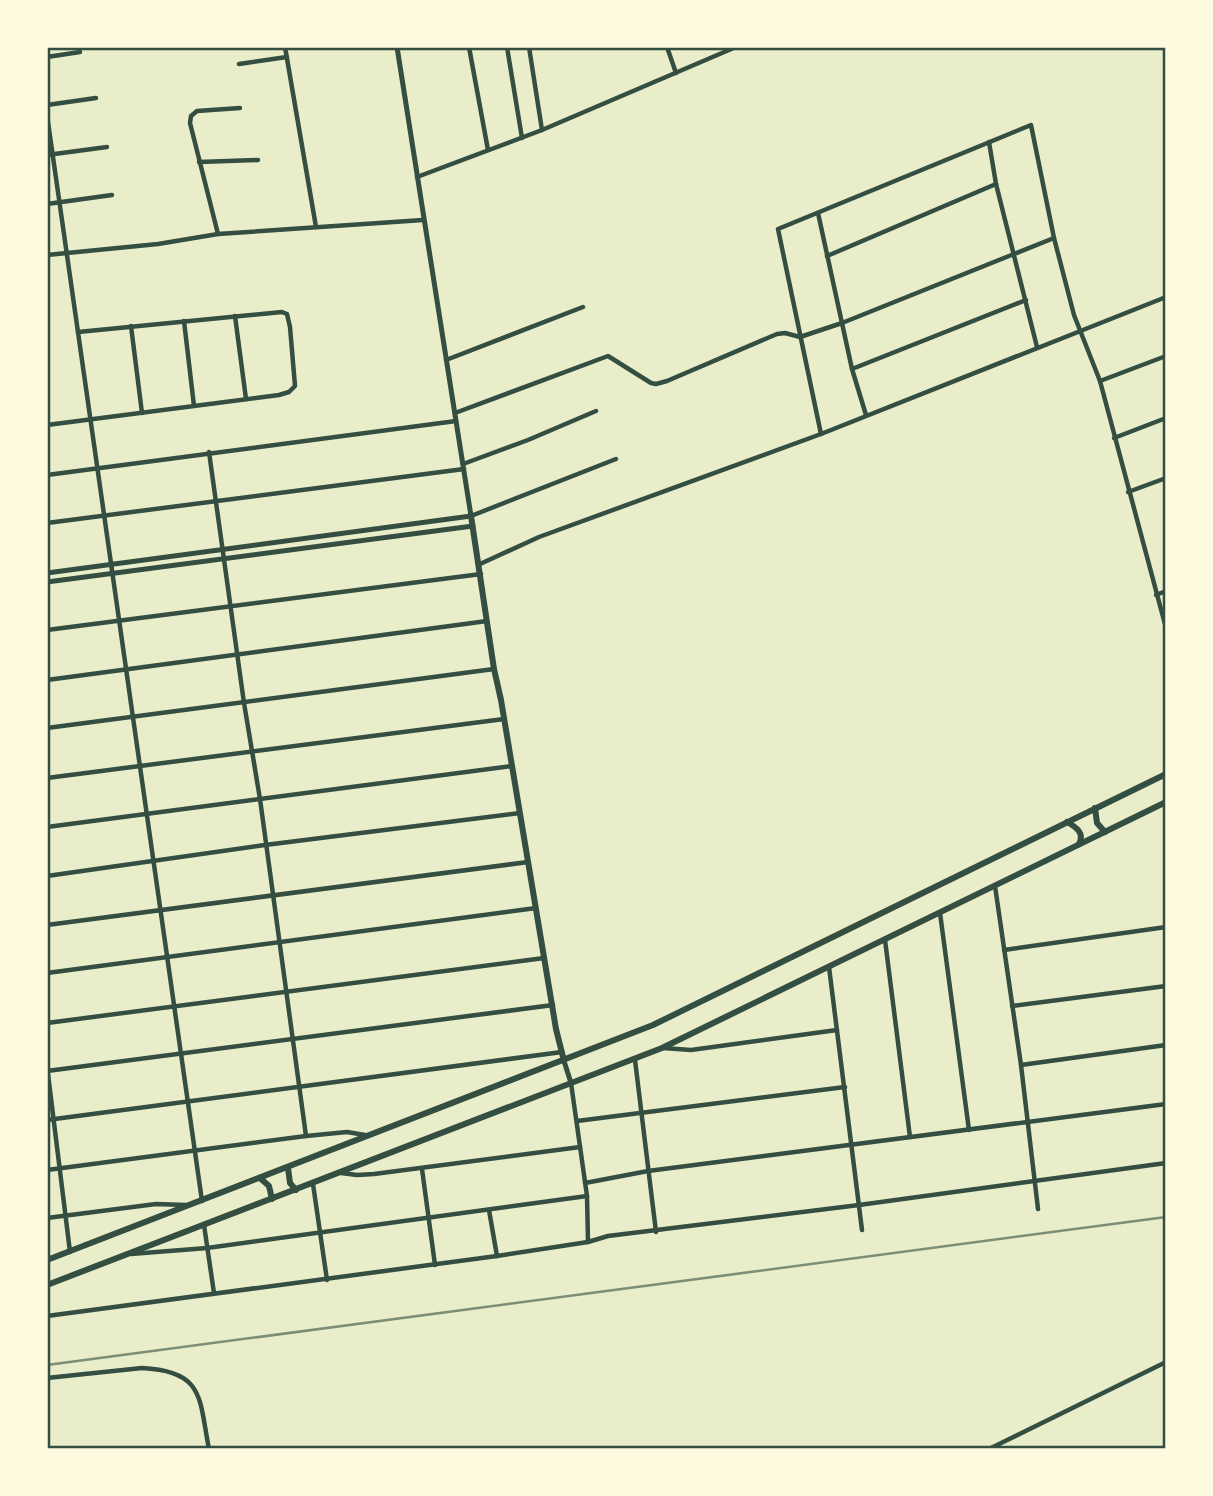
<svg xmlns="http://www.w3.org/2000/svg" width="1213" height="1496" font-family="Quicksand,sans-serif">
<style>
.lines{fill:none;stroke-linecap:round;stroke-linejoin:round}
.minor{stroke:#344e41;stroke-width:4.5}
.tertiary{stroke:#344e41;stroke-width:5}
.secondary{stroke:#344e41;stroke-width:6}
.rail{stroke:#7c8e77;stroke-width:2.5}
.neatline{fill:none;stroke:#344e41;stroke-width:2.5}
</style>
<rect width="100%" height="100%" fill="#e9edc9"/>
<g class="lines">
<g class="minor">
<polyline points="285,47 316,227"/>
<polyline points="469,47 488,150"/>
<polyline points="507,47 522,138"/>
<polyline points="529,47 542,130"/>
<polyline points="667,47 676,73"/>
<polyline points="47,57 80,52"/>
<polyline points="239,64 287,57"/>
<polyline points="47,105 96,98"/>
<polyline points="47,115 202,1201"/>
<polyline points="989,142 996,184 1037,347"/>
<polyline points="47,155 107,147"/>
<polyline points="199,162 258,160"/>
<polyline points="417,177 542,130 736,47"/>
<polyline points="47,204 112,195"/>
<polyline points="818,213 852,369 866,415"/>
<polyline points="218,234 190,123 191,116 197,111 240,108"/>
<polyline points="47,255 158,244 218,234 423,220"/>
<polyline points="827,256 996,184"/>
<polyline points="235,316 246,399"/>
<polyline points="184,321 194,406"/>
<polyline points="131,326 142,413"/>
<polyline points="446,360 583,307"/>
<polyline points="852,369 1026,300"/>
<polyline points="1100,381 1166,356"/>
<polyline points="455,413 608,356 651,383 656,384 667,381 777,334 785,333 800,337 842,323 1054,238"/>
<polyline points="47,425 279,395 289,392 295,386 290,327 287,314 282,312 78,332"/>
<polyline points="821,434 778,229 1031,125 1054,238 1074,315 1100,381 1166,628"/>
<polyline points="1114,438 1166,418"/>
<polyline points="209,452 244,703 260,799 306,1136"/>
<polyline points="463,464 528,440 596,411"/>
<polyline points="47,475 456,421"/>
<polyline points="1128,492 1166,478"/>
<polyline points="471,516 616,459"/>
<polyline points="47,523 464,469"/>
<polyline points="480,564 539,537 821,434 1166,297"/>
<polyline points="1156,595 1166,591"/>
<polyline points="47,630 481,574"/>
<polyline points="47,680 487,621"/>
<polyline points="47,728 494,669"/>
<polyline points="47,778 504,719"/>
<polyline points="47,827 512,766"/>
<polyline points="47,876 265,845 520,813"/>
<polyline points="995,886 1021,1065 1038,1209"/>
<polyline points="940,913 969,1130"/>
<polyline points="47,925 528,862"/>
<polyline points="885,940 910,1137"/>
<polyline points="1004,950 1166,927"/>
<polyline points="829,967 862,1230"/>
<polyline points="47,973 536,908"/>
<polyline points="1012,1006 1166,986"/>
<polyline points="47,1023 544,958"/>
<polyline points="663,1048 691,1050 837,1030"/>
<polyline points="635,1060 656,1232"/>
<polyline points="1021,1065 1166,1045"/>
<polyline points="47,1066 70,1252"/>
<polyline points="47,1071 553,1005"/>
<polyline points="571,1083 587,1196 588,1242"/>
<polyline points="47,1120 562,1052"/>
<polyline points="577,1121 845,1087"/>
<polyline points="422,1169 435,1265"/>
<polyline points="47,1170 306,1136 347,1132 365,1135"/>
<polyline points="341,1173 357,1175 374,1174 580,1147"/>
<polyline points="585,1183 648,1171 1166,1104"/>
<polyline points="313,1184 327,1280"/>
<polyline points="489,1210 497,1256"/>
<polyline points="47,1218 156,1204 186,1205"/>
<polyline points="204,1225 214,1293"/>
<polyline points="131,1254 207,1248 587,1196"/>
<polyline points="47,1316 497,1256 588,1242 608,1236 859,1205 1166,1163"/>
<path d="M47,1378L142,1368C205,1371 199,1399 209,1449"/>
<polyline points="989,1449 1166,1362"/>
</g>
<g class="tertiary">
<polyline points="47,573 471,516 397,47"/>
<polyline points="47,582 473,526"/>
<polyline points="564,1061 571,1083"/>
</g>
<g class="secondary">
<polyline points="471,516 494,669 501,700 556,1029 564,1061"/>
<polyline points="1095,808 1097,823 1105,832"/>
<path d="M1067,822C1076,827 1085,833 1079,844"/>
<polyline points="288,1168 290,1183 296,1190"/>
<polyline points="260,1178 269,1186 272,1199"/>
<polyline points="47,1260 653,1025 1166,774"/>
<polyline points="47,1285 662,1048 1166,802"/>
</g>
<polyline class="rail" points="47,1365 1166,1217"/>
</g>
<rect width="1213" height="1496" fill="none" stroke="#fefae0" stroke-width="98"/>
<rect x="49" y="49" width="1115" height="1398" class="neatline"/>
</svg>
